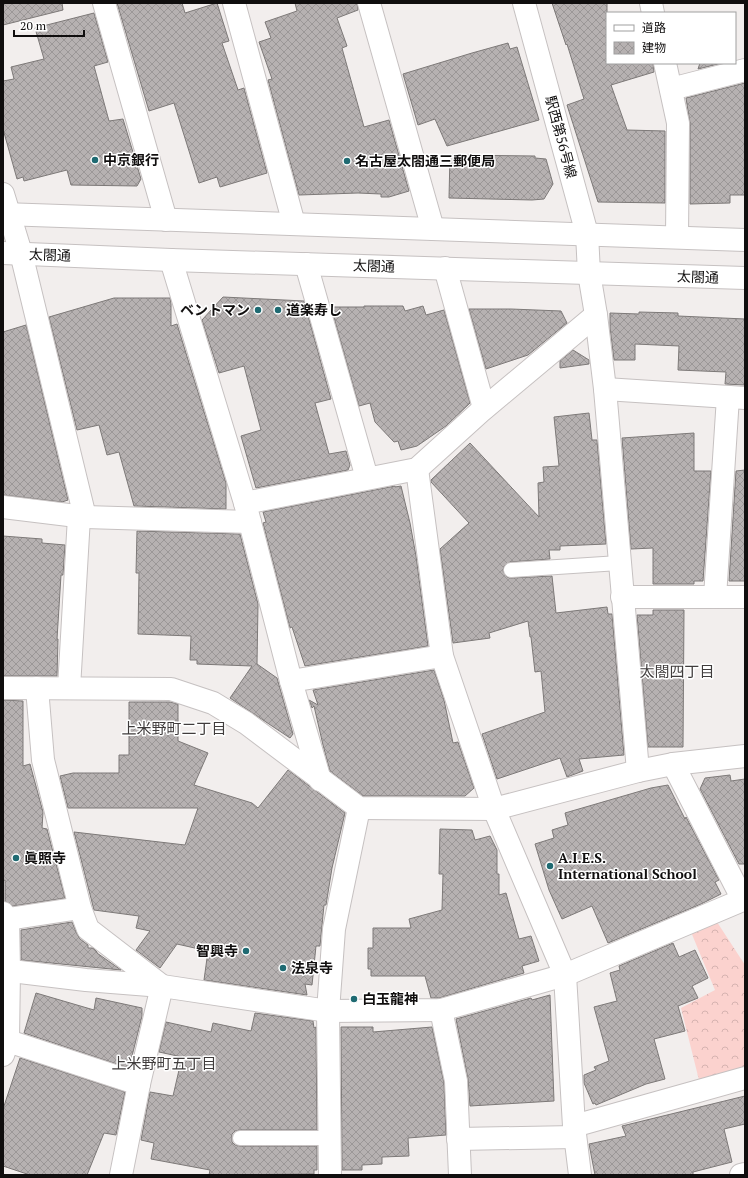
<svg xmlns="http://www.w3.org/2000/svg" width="748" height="1178" font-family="'PT Serif','Noto Sans JP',serif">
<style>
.forest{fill:url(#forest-crowns)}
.building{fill:url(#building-cross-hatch);stroke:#7d7978}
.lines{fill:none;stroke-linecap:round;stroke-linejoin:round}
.lane-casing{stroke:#c6c1c1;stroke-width:16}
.street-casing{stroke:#c6c1c1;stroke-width:24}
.secondary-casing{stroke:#c6c1c1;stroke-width:24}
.primary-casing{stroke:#c6c1c1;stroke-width:24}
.lane{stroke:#fff;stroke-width:14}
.street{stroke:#fff;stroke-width:22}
.secondary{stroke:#fff;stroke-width:22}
.primary{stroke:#fff;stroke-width:22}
.poi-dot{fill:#1f6a72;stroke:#fff;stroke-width:1.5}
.labels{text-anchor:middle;stroke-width:3;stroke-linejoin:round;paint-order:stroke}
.street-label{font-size:14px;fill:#100e0e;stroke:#fff}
.poi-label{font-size:14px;font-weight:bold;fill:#100e0e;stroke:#fff;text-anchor:start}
.neighbourhood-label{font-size:15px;fill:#403c3c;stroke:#fff}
</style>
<defs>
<pattern id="forest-crowns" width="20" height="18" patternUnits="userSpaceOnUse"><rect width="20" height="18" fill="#fbd2ce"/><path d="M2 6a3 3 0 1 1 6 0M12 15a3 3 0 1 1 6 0" fill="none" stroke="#d6b3b0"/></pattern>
<pattern id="building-cross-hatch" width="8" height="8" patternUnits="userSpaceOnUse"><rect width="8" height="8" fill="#b6b1b1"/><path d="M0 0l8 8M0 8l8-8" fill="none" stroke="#9b9797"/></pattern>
</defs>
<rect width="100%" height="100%" fill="#f2eeed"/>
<polygon class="forest" points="717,922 745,965 745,1067 699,1080 681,1008 715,990 691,932"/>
<g class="building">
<polygon points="3,3 62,3 63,10 3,25"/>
<polygon points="117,3 182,3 185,13 217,3 229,41 222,43 238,90 244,88 267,173 220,187 217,177 199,183 174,103 149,111"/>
<polygon points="295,3 357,3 358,10 337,18 347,46 342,48 364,127 389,120 409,191 389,197 381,197 381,194 358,193 299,195 268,80 272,79 259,42 271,38 265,22 297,11"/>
<polygon points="552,3 607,3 607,63 653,63 654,72 611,85 627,130 665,131 665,203 598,202 567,105 584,99 567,44 566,45"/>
<polygon points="94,13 108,62 94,66 109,121 123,119 141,179 137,186 71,185 67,170 24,181 23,177 17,179 3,129 3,81 14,79 11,67 44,59 35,28"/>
<polygon points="508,43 510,49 517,47 539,120 447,146 435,119 418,125 403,74 472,53"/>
<polygon points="700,63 722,63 698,69"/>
<polygon points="745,83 745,195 730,195 730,203 690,204 690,123 686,98"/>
<polygon points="450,155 535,156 535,158 546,159 553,184 544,199 532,200 449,198"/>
<polygon points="223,297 304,301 331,399 315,403 329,454 346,451 350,465 348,470 256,488 241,436 261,430 244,366 219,373 202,320"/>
<polygon points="114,298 170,298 171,304 171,326 177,324 226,483 226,509 134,506 119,452 107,455 99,425 77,430 49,317"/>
<polygon points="364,306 403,306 405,311 423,306 426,315 444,310 470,403 446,426 417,446 401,450 398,441 394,442 375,422 370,403 359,406 331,307 364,307"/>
<polygon points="469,309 511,309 561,311 567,323 528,355 486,369"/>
<polygon points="639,312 678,313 678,316 745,319 745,385 725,384 726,372 678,370 679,346 635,344 635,360 614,360 610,328 610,313 639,314"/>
<polygon points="26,325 68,500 62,502 3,495 3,332"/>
<polygon points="573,350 589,360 589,364 560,368 560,361"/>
<polygon points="589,413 592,440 597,440 606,544 560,546 560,550 549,550 550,559 510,562 504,566 503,571 507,577 511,578 552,576 556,613 607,607 608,614 612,614 624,755 579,759 583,771 567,777 560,758 497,779 482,734 545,712 541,671 535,672 531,637 530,637 528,621 489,633 490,638 453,643 440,549 469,523 431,482 431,480 470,443 539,517 538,483 544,482 543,467 559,466 554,417"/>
<polygon points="694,433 694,471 711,471 703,581 694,581 694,584 653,584 653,548 631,549 622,438"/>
<polygon points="745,470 745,581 729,581 736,471"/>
<polygon points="395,486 395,487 401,486 410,523 416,556 428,646 305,666 292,627 290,628 263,523 266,522 263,512"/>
<polygon points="137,531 240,534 258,604 257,664 277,678 293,734 290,738 230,698 252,666 197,664 197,660 190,660 191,636 138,634 139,573 136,573"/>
<polygon points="3,536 42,539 42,543 65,545 63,575 61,575 57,639 58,639 57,676 3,676"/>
<polygon points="653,610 684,610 683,747 648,747 637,615 653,615"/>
<polygon points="434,670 444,700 453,743 458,742 474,788 465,796 363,796 330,771 323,745 314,706 312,708 309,700 318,705 313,690"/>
<polygon points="3,700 23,701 23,766 30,764 43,812 42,828 47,829 65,898 13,906 5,901 5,880 3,881"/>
<polygon points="129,702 170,702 178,704 178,741 208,753 194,785 252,803 258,808 288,770 345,813 332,868 326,905 324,905 320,946 316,946 312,985 305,984 307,995 204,980 208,951 177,944 160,968 136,950 150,931 136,928 139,916 94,910 74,832 185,845 198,808 68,808 60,776 73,773 119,773 119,755 129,755"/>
<polygon points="730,775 731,781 745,779 745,864 739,864 700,789 705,778"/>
<polygon points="668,785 685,819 686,817 719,880 715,882 721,894 701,904 608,943 592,906 562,919 549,890 535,844 554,838 552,830 568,825 565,813 651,788"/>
<polygon points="440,829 472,830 475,840 490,836 497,850 497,874 499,874 499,895 506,893 519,939 531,936 539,961 522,966 524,973 439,998 431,998 425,976 371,976 371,969 368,969 368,948 373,948 373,928 411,928 409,919 442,910 443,874 439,874"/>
<polygon points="72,922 77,934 80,939 88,945 88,948 93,948 97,952 97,953 121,970 21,960 21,930"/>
<polygon points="673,943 679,957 695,950 708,978 692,986 698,998 678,1006 685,1031 654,1039 665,1079 646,1084 596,1105 595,1103 593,1104 584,1083 584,1075 596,1070 594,1067 609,1061 594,1007 617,1001 610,973 620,970 619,966"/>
<polygon points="36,993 94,1010 96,998 142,1008 142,1016 129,1068 24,1033"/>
<polygon points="550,995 554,1101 470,1106 468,1079 456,1019 531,998 532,1000"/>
<polygon points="255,1013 313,1021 314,1028 316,1027 317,1130 240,1130 235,1131 232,1134 232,1142 235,1145 240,1146 317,1146 317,1170 314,1170 314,1174 209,1175 210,1170 151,1159 154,1143 141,1140 150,1092 173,1096 182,1057 159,1052 166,1022 211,1032 213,1023 251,1031"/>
<polygon points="341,1027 373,1027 373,1032 432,1027 444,1083 446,1135 408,1138 409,1156 382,1157 382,1164 362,1165 362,1170 342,1170"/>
<polygon points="20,1058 125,1092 116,1135 104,1133 87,1175 30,1175 3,1166 3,1109"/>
<polygon points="745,1096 745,1124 724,1129 732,1162 693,1172 693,1175 595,1175 589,1144 626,1136 622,1126"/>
</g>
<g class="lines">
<defs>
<g id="lane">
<polyline points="511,570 619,563"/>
<polyline points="240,1138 330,1138"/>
</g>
<g id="street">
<polyline points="104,3 166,220"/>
<polyline points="234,3 294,224"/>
<polyline points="369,3 433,229"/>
<polyline points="651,3 653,13"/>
<polyline points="665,63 678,123 677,237"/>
<polyline points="671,89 745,70"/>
<polyline points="3,194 21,253 85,517"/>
<polyline points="171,260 245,503 291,681 320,780"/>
<polyline points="306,264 367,478"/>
<polyline points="445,268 484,408"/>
<polyline points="589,273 596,315 605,389 638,771"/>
<polyline points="605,389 745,398"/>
<polyline points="417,469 442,656 494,809 565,975 574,1126 580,1175"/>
<polyline points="245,503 417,469 480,412 596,315"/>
<polyline points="3,507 85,517 250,522"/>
<polyline points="622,597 745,597"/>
<polyline points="715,597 728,397"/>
<polyline points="291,681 442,656"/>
<polyline points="3,688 171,689 213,703 246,723 359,808 494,809 638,771 673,764 745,756"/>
<polyline points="37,688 43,760 80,908 88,929 162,986 139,1084 121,1175"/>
<polyline points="69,688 79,517"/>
<polyline points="673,764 743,900"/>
<polyline points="3,913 8,919 9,970 8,1041 3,1055"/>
<polyline points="8,919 80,908"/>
<polyline points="3,970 86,980 162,986 328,1011 441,1010 565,975 745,899"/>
<polyline points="441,1010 456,1081 460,1175"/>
<polyline points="8,1041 139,1084"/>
<polyline points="574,1126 745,1078"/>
<polyline points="458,1139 575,1137"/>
<polyline points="330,1175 328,1011 334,929 359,808"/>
<polyline points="741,1175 745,1174"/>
</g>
<polyline id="secondary" points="524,3 587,234 589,273"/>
<g id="primary">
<polyline points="3,214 745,240"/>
<polyline points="3,253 171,260 745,278"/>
</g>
</defs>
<use href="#lane" class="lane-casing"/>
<use href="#street" class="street-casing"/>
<use href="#secondary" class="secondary-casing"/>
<use href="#primary" class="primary-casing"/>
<use href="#lane" class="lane"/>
<use href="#street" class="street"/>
<use href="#secondary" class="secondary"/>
<use href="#primary" class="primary"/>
</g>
<g class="poi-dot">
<circle cx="95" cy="160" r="4"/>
<circle cx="347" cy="161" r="4"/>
<circle cx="258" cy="310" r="4"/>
<circle cx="278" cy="310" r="4"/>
<circle cx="16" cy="858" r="4"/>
<circle cx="550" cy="866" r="4"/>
<circle cx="246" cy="951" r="4"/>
<circle cx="283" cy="968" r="4"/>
<circle cx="354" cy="999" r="4"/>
</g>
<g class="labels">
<g class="street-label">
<text transform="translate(561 137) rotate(75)" y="5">駅西第56号線</text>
<text transform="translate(50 255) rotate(2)" y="5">太閤通</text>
<text transform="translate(374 266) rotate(2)" y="5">太閤通</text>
<text transform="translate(698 277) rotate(2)" y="5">太閤通</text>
</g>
<g class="poi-label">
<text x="103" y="165">中京銀行</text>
<text x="355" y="166">名古屋太閤通三郵便局</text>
<text x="250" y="315" text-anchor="end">ベントマン</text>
<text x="286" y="315">道楽寿し</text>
<text x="24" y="863">眞照寺</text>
<text x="558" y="863">A.I.E.S.<tspan x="558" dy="16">International School</tspan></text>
<text x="238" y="956" text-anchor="end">智興寺</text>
<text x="291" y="973">法泉寺</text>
<text x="362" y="1004">白玉龍神</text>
</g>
<g class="neighbourhood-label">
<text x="677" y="677">太閤四丁目</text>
<text x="174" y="734">上米野町二丁目</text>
<text x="164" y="1069">上米野町五丁目</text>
</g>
</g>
<rect width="748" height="1178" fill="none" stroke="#100e0e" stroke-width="8"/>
<rect x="606" y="12" width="130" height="52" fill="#ffffff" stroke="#9f9f9f"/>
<rect x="614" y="25" width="20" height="6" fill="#ffffff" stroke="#9f9f9f"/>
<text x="642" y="32" font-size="12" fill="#100e0e">道路</text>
<rect x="614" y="42" width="20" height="12" fill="url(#building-cross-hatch)" stroke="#9f9f9f"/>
<text x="642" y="52" font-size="12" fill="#100e0e">建物</text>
<path d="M14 30v6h70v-6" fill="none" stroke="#100e0e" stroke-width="2"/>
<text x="20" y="30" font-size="12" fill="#100e0e" stroke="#ffffff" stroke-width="3" paint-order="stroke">20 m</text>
</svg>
